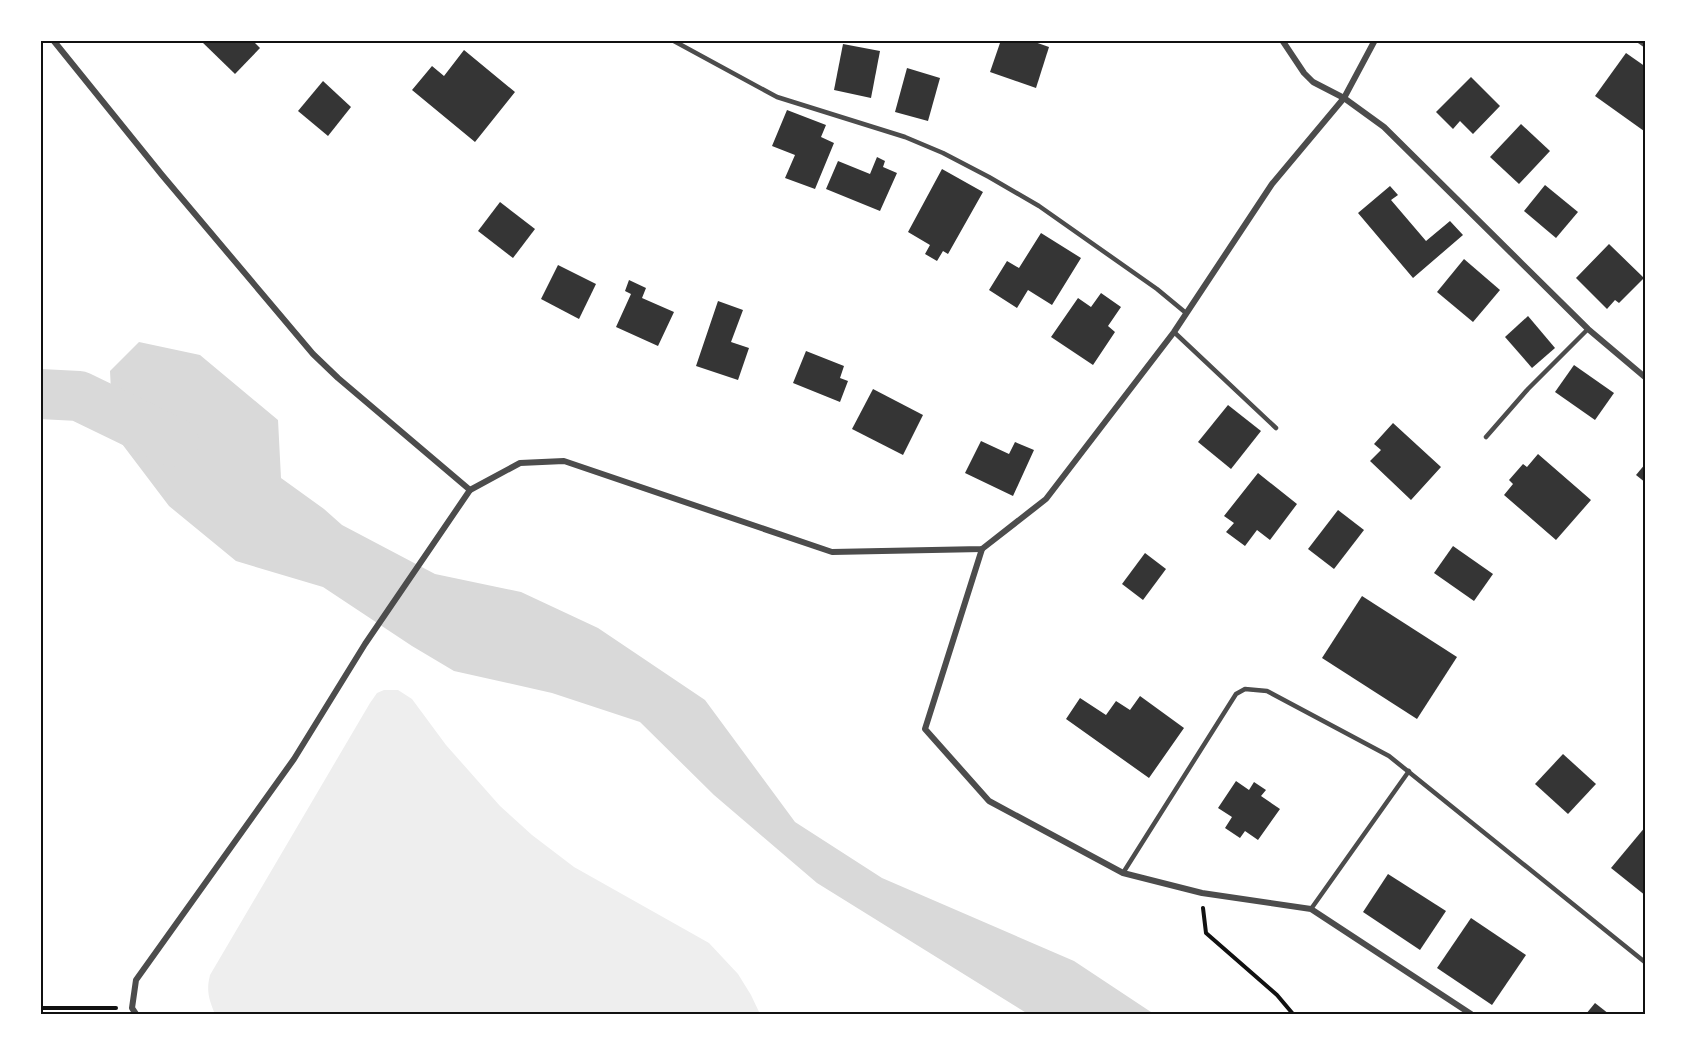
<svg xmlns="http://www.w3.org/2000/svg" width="1686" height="1055" font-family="Commissioner,sans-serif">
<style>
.green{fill:#eee}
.water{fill:#d9d9d9}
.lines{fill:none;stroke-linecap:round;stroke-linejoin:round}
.river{stroke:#d9d9d9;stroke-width:50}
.building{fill:#353535}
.path{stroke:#111;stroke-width:4}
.service{stroke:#4c4c4c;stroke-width:4.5}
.minor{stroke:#4c4c4c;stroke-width:6}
.neatline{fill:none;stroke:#111;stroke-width:2}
</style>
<rect width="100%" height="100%" fill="#fff"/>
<path class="green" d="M384,690H398L412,699L446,745L500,806L532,835L574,867L709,943L738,974L751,995L760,1014H215C209,1000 206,991 210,975L370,703L377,693Z"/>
<polygon class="water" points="139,342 200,355 278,420 281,478 324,509 342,525 435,574 521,592 598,628 705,700 795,822 882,878 1074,961 1154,1014 1028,1014 817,883 714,795 640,722 552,693 454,671 412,646 323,587 236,561 169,506 113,432 110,371"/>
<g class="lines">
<polyline class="river" points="40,394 79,396 174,442"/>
</g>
<g class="building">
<polygon points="200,40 252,40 260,48 235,74"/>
<polygon points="1001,40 1029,40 1049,47 1036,88 990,72"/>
<polygon points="843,44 880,51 871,98 834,90"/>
<polygon points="464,50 515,92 475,142 412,90 432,66 444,76"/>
<polygon points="1626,53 1646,67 1646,128 1644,131 1595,96"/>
<polygon points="907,68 940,78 928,121 895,112"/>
<polygon points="1471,77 1500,106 1473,134 1460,121 1453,129 1436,112"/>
<polygon points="323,81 351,107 328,136 298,111"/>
<polygon points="787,110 826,125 821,137 834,143 815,189 785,178 795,155 772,146"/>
<polygon points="1521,124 1550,151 1519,184 1490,157"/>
<polygon points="877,157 885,161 883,167 897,173 880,211 826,189 838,161 870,174"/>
<polygon points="942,169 983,192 948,254 943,251 937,261 925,254 930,245 908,232"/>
<polygon points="1545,185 1578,212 1556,238 1524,211"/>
<polygon points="1390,186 1398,195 1391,200 1426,241 1450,221 1463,235 1413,278 1358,213"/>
<polygon points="500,202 535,229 513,258 478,231"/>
<polygon points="1041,233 1081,258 1052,305 1028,290 1017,308 989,290 1007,261 1019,268"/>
<polygon points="1609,244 1644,278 1619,303 1615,300 1607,309 1576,278"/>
<polygon points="1464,259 1500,290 1473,322 1437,292"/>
<polygon points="558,265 596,284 579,319 541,299"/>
<polygon points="629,280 646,288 642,298 674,312 658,346 616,327 631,294 625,291"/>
<polygon points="1101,293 1121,307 1108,326 1115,332 1093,365 1051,337 1078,298 1091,307"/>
<polygon points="718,301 743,310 731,342 749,348 738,380 696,366"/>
<polygon points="1528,316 1555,348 1532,368 1505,337"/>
<polygon points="806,351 844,366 840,378 848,381 840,402 793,383"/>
<polygon points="1574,365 1614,393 1595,420 1555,392"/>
<polygon points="873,389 923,415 903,455 852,429"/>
<polygon points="1228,405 1261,431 1231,469 1198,442"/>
<polygon points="1393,423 1441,467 1411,500 1370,461 1381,450 1374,444"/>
<polygon points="981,441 1009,454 1015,442 1034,450 1013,496 965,473"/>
<polygon points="1538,454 1591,500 1556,540 1504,495 1513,484 1509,480 1523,464 1527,467"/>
<polygon points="1646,463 1646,483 1636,475"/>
<polygon points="1258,473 1297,504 1270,540 1257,530 1245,546 1226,532 1234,523 1224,516"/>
<polygon points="1338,510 1364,530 1334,569 1308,549"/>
<polygon points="1453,546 1493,574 1474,601 1434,573"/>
<polygon points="1145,553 1166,569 1143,600 1122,584"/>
<polygon points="1362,596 1457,657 1417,719 1322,658"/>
<polygon points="1140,696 1184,728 1149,778 1066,719 1080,698 1106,715 1116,701 1130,710"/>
<polygon points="1563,754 1596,784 1568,814 1535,784"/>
<polygon points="1236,781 1249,790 1254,782 1266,790 1261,796 1280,809 1258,840 1245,831 1240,838 1225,828 1232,817 1218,808"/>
<polygon points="1646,826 1646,896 1611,868"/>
<polygon points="1388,874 1446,911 1420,950 1363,912"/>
<polygon points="1471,918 1526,955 1492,1005 1437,968"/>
<polygon points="1595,1003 1609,1014 1586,1014"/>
</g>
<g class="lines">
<g class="path">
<polyline points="1203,908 1206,933 1277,995 1293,1014"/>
<polyline points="40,1008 116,1008"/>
</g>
<g class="service">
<polyline points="672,40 777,97 905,137 943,153 989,177 1039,206 1157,289 1186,313"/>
<polyline points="1174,332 1276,428"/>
<polyline points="1486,437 1528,389 1588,329"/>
<polyline points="1123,873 1236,694 1245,689 1267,691 1389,756 1646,963"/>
<polyline points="1311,909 1409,771"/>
</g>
<g class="minor">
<polyline points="53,40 162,175 313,354 338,378 470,490"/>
<polyline points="1282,40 1304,73 1313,82 1344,98 1384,127 1588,329 1646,378"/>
<polyline points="1639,40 1646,45"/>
<polyline points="982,549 925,729 989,801 1123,873 1202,893 1311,909 1471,1014"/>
<polyline points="136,1014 132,1008 136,980 294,759 365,644 470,490 520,463 564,461 832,552 982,549 1046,499 1174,332 1272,184 1344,98 1375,40"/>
</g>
</g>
<rect width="1686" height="1055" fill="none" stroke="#ffffff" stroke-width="84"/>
<rect x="42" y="42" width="1602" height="971" class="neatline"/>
</svg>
